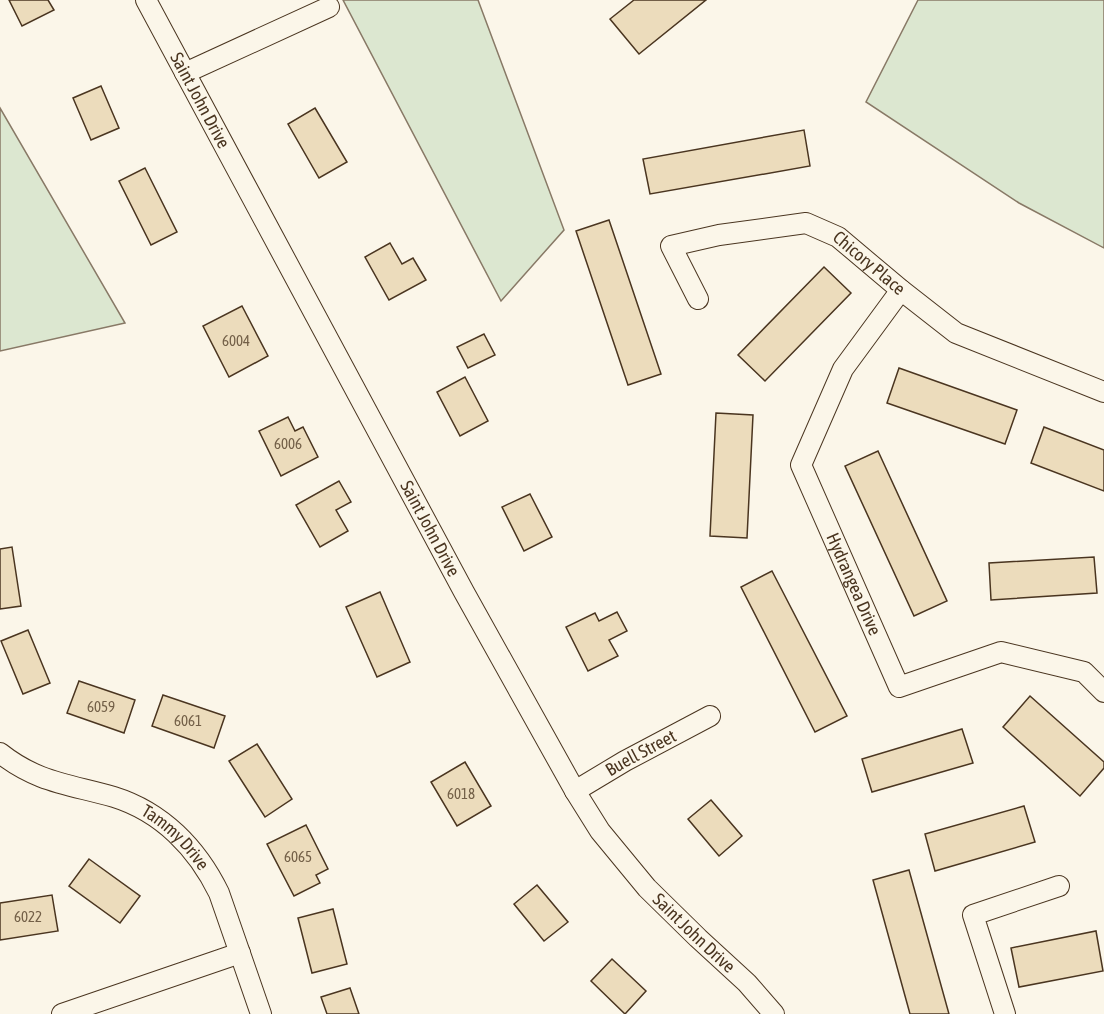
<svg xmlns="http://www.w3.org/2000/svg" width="1104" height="1014" font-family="'Asap Condensed',sans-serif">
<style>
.green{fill:#dce7d0;stroke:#887966;stroke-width:1.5}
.building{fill:#ecdcbc;stroke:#4a3520;stroke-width:1.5}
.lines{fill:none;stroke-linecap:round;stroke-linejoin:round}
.minor-casing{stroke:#4a3520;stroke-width:22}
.minor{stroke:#fbf6e9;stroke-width:20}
.labels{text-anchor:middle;stroke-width:4.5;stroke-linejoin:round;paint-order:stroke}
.number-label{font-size:15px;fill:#725f47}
.street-label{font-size:18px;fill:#4a3520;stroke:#fbf6e9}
</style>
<rect width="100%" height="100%" fill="#fbf6e9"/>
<g class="green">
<polygon points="343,0 478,0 564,230 501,301"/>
<polygon points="918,0 1104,0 1104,248 1019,203 866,102"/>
<polygon points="0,108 125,323 0,351"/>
</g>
<g class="building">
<polygon points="9,0 48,0 54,10 22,26"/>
<polygon points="634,0 706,0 639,54 610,19"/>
<polygon points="101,86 119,128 91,140 73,98"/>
<polygon points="315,108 347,162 319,178 288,124"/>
<polygon points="804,130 810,166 650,194 643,159"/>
<polygon points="145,168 177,232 151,245 119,181"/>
<polygon points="609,220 661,374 628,385 576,231"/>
<polygon points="390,243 402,264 413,258 426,280 389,300 365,257"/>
<polygon points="824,267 851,293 765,381 738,355"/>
<polygon points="242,306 268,356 229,377 203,326"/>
<polygon points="484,334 495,355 468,368 457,347"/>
<polygon points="899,368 1017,410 1005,444 887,403"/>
<polygon points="465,377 488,421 460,436 437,392"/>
<polygon points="716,413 753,415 747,538 710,536"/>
<polygon points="288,417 295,431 303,427 318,457 281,476 259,431"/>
<polygon points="1044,427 1104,450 1104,491 1031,463"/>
<polygon points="878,451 947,601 914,616 845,466"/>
<polygon points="339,481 351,502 336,510 348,531 320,547 296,505"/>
<polygon points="530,494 552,537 524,551 502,507"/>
<polygon points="12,547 21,606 0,609 0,549"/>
<polygon points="1094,557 1097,593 991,600 989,563"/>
<polygon points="772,571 847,716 815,732 741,587"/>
<polygon points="380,592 410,662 377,677 346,607"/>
<polygon points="617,612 627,631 609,640 618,656 588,671 566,627 595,613 599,621"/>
<polygon points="28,630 50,683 23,694 1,641"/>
<polygon points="79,681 135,700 124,733 67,713"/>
<polygon points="163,695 225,716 214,748 152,726"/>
<polygon points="1030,696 1104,762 1104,768 1080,796 1003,727"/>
<polygon points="962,729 973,763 872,792 862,759"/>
<polygon points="257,744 292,799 265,817 229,761"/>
<polygon points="465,762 491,806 457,826 431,782"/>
<polygon points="711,800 742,836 719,856 688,819"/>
<polygon points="1024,806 1035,842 935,871 925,834"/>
<polygon points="306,825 328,869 316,875 320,883 294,896 267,844"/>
<polygon points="89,859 140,896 120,923 69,886"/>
<polygon points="909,870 949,1014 910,1014 873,880"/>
<polygon points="537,885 568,922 544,941 514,904"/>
<polygon points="52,895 58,931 0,940 0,903"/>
<polygon points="333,909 347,964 312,973 298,918"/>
<polygon points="1096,931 1103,971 1019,987 1011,948"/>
<polygon points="612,959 646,991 625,1014 591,981"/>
<polygon points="350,988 359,1014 327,1014 321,997"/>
</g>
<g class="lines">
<defs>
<g id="minor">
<path id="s1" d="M146,0L464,592L575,791L600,831L647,888L698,938L747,983L774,1014"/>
<polyline points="185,73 329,7"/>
<path id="s2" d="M901,290L843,369L801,465L899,687L1001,652L1084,672L1104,692"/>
<path id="s3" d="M698,299L671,246L719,235L806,223L838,237L901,290L956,333L1104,392"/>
<path id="s4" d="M0,753C38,783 69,784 114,797C162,812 197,848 219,893L261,1014"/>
<path id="s5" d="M575,791L625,761L710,716"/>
<polyline points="62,1014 240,953"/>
<polyline points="1005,1014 973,915 1059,886"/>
</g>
</defs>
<use href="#minor" class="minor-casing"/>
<use href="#minor" class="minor"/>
</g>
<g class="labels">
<g class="number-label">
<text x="236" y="346">6004</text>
<text x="288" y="449">6006</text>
<text x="101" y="712">6059</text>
<text x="188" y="726">6061</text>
<text x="461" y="799">6018</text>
<text x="298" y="862">6065</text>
<text x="28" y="922">6022</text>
</g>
<g class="street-label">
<text dy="6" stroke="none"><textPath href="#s1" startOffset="114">Saint John Drive</textPath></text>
<text dy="6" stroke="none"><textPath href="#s3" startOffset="272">Chicory Place</textPath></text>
<text dy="6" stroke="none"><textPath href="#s1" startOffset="600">Saint John Drive</textPath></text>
<text dy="6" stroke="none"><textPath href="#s2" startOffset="333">Hydrangea Drive</textPath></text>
<text dy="6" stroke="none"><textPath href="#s5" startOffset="76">Buell Street</textPath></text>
<text dy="6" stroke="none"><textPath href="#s4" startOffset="198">Tammy Drive</textPath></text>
<text dy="6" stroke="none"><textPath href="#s1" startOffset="1086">Saint John Drive</textPath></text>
</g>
</g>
</svg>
